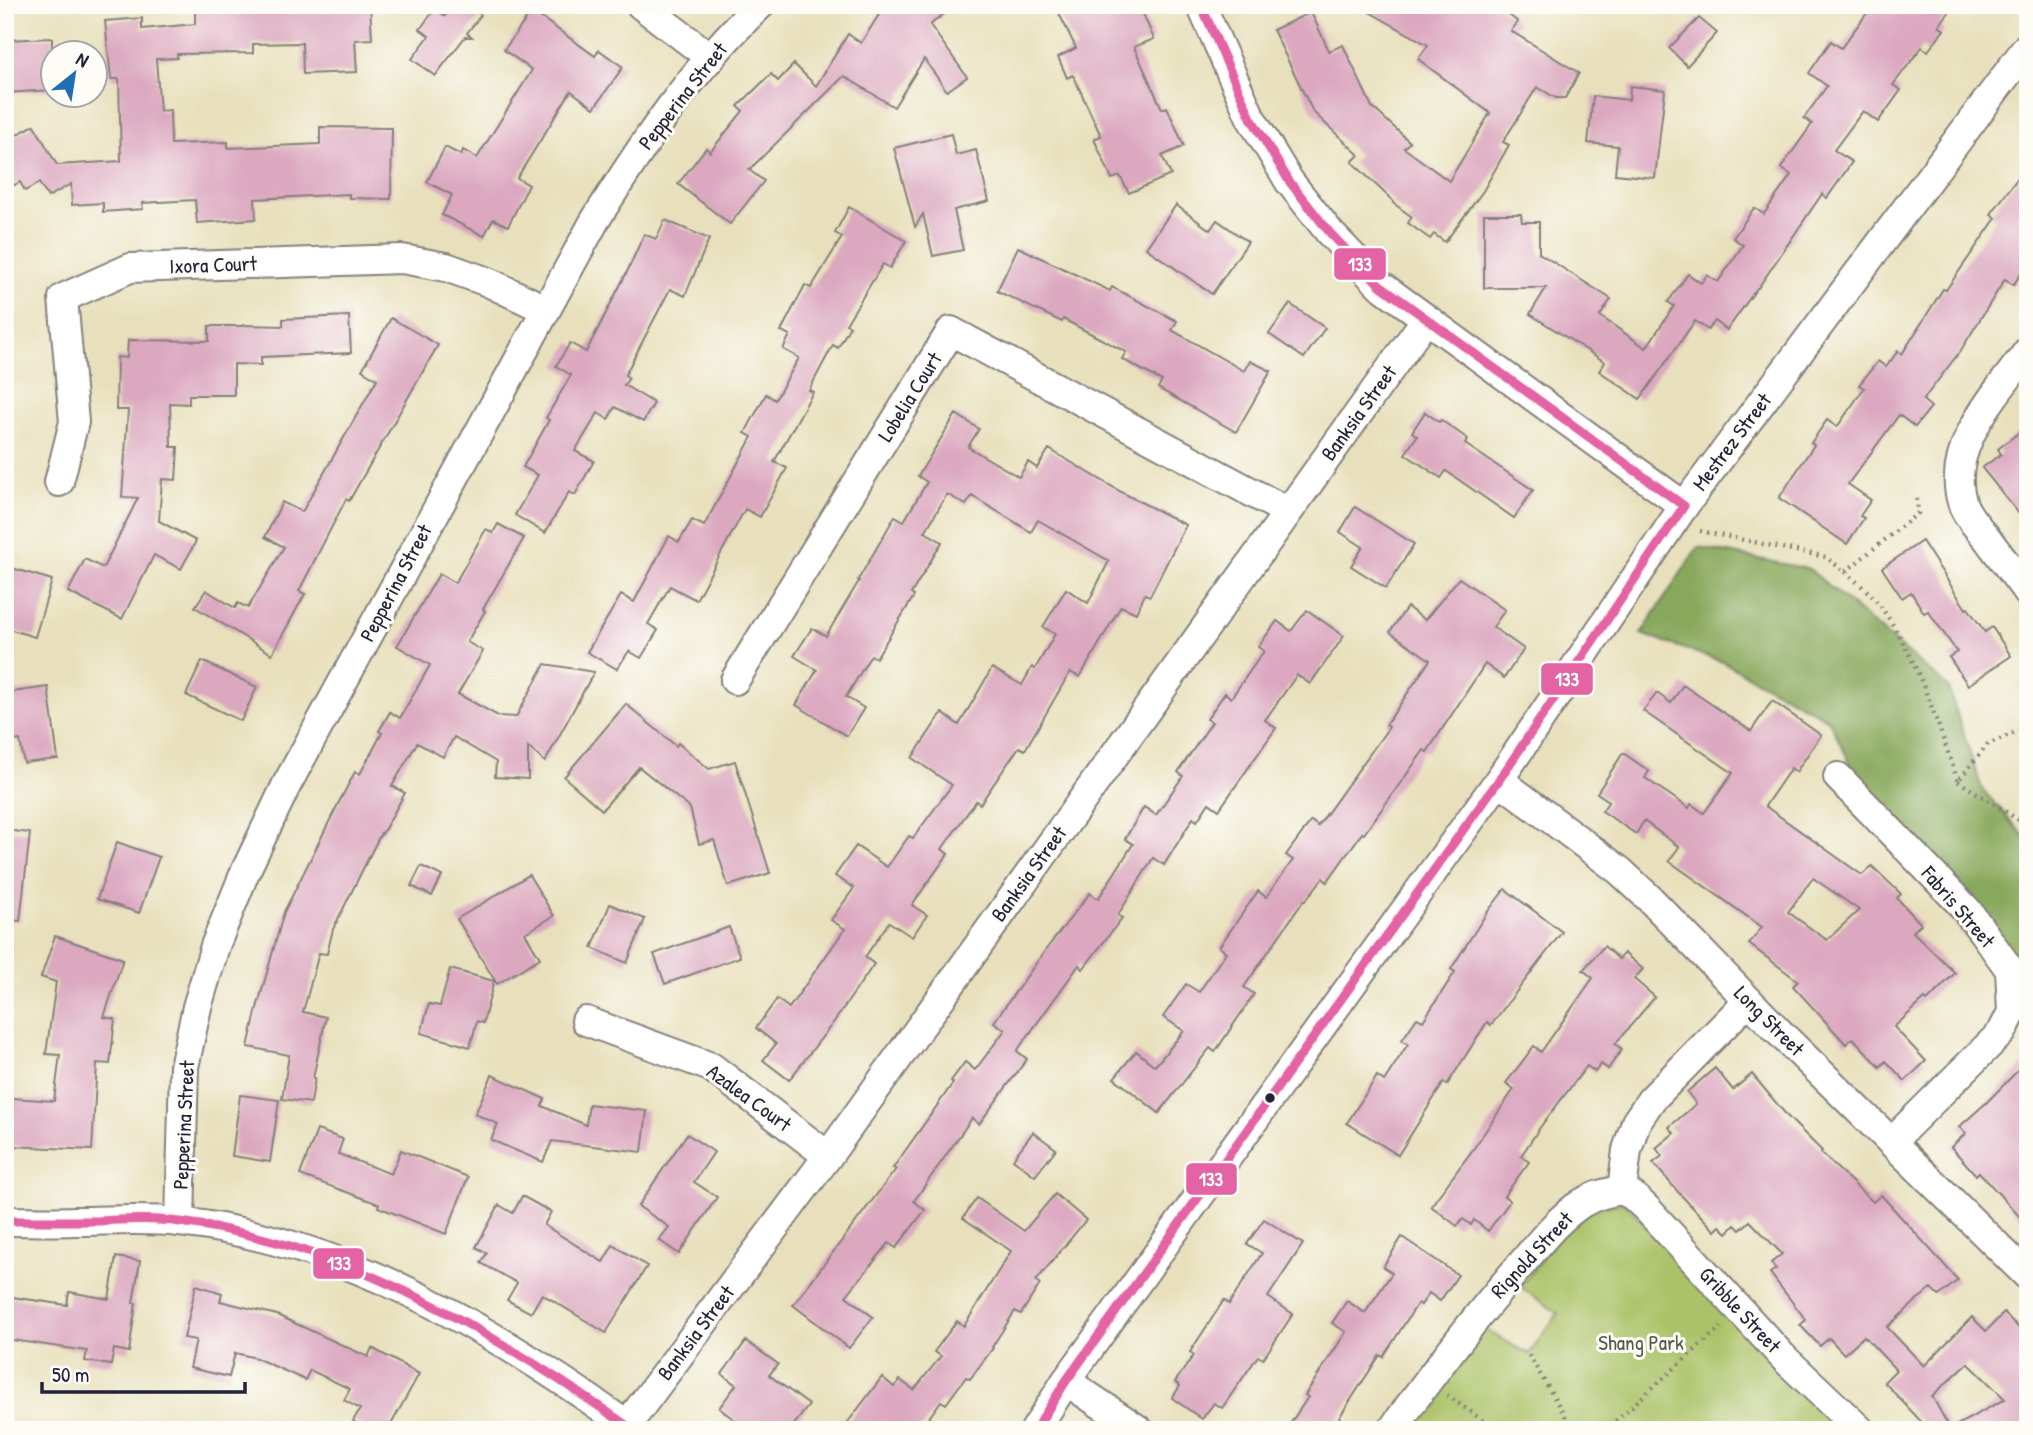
<svg xmlns="http://www.w3.org/2000/svg" width="2033" height="1435" font-family="'Patrick Hand',sans-serif">
<style>
.green{fill:#abc267;stroke:#667251;stroke-width:2}
.forest{fill:#88a85c;stroke:#55654c;stroke-width:2}
.building{fill:#dba8bf;fill-rule:evenodd}
.lines{fill:none;stroke-linecap:round;stroke-linejoin:round}
.street-casing{stroke:#85817c;stroke-width:32}
.path{stroke:#85817c;stroke-width:4.5;stroke-dasharray:2 5;stroke-linecap:butt}
.street{stroke:#fff;stroke-width:28}
.bus-1-casing{stroke:#fdfcf7;stroke-width:14}
.bus-1{stroke:#e463a4;stroke-width:9}
.bus-dot{fill:#22223b;stroke:#fdfcf7;stroke-width:2.5}
.labels{text-anchor:middle;stroke-width:6;stroke-linejoin:round;paint-order:stroke}
.street-label{font-size:21px;fill:#22223b;stroke:#fdfcf7}
.park-label{font-size:21px;fill:#525a4a;stroke:#fdfcf7}
.line-badge{stroke:#fdfcf7;stroke-width:2.5}
.badge-label{font-size:19px;text-anchor:middle;font-weight:bold;fill:#fff}
</style>
<rect width="100%" height="100%" fill="#fdfcf7"/>
<filter id="ink" filterUnits="userSpaceOnUse"><feTurbulence type="fractalNoise" baseFrequency=".0143" numOctaves="2"/><feDisplacementMap in="SourceGraphic" scale="14" xChannelSelector="R" yChannelSelector="G"/><feConvolveMatrix kernelMatrix="1 2 1 2 8 2 1 2 1" color-interpolation-filters="sRGB"/></filter>
<filter id="wash" filterUnits="userSpaceOnUse"><feTurbulence type="fractalNoise" baseFrequency=".00686" numOctaves="4" result="noise"/><feDisplacementMap in="SourceGraphic" scale="28" xChannelSelector="R" yChannelSelector="G"/><feGaussianBlur stdDeviation="1.57" result="paint"/><feColorMatrix in="noise" values="0 0 0 0 0 0 0 0 0 0 0 0 0 0 0 0 0 1.4 0 .05"/><feComposite in="paint" operator="in"/></filter>
<g filter="url(#wash)">
<rect width="100%" height="100%" fill="#e8e0bc"/>
<polygon class="green" points="1623,1202 1852,1430 1403,1430 1484,1329 1529,1354 1558,1313 1520,1287 1569,1223 1582,1211"/>
<polygon class="forest" points="1698,547 1809,569 1948,687 1982,789 2028,840 2028,1020 1988,965 1884,832 1829,720 1723,662 1641,634"/>
<g id="blocks">
<g class="building">
<polygon points="195,5 370,5 372,39 355,40 357,72 303,74 302,43 253,44 253,53 177,54 177,58 156,59 160,111 170,110 171,144 228,142 228,148 320,144 320,127 392,128 391,199 349,198 349,194 255,199 256,219 197,223 195,200 142,203 143,209 103,212 103,203 72,205 71,184 48,197 39,183 25,191 20,182 5,190 5,141 34,125 57,165 121,161 119,79 111,79 105,21 142,18 142,29 195,24"/>
<polygon points="453,5 468,5 481,15 467,33 472,37 465,37 435,76 412,59 429,36 420,29 435,9 445,16"/>
<polygon points="885,5 955,5 930,25 967,77 947,91 924,59 894,107 844,76 749,170 764,181 730,224 678,184 706,148 710,152 743,111 738,106 771,74 778,81 794,64 816,86 848,34 861,43"/>
<polygon points="1055,5 1139,5 1154,39 1134,47 1162,109 1167,107 1184,146 1162,156 1171,175 1129,193 1120,176 1112,179 1094,139 1101,136 1073,75 1067,78 1058,57 1076,48"/>
<polygon points="1357,5 1496,5 1518,22 1511,31 1579,73 1565,98 1556,98 1537,87 1503,142 1509,145 1483,191 1445,242 1434,234 1430,239 1408,223 1412,217 1393,203 1394,202 1352,162 1359,155 1313,112 1273,30 1311,12 1329,51 1343,45 1372,107 1410,142 1404,148 1449,181 1490,113 1418,59 1428,45"/>
<polygon points="1873,5 1954,5 1939,26 1944,30 1928,51 1922,47 1893,85 1901,90 1878,122 1863,111 1834,150 1852,162 1827,198 1822,194 1758,288 1757,288 1727,330 1715,321 1708,330 1695,321 1640,399 1599,371 1605,362 1530,314 1546,288 1484,288 1484,214 1521,214 1522,222 1539,222 1539,253 1611,299 1600,316 1646,348 1674,306 1668,302 1688,274 1701,283 1707,275 1718,282 1743,245 1733,238 1754,208 1764,214 1791,175 1781,168 1812,124 1804,118 1827,86 1809,73 1831,41 1841,48"/>
<polygon points="532,11 595,56 599,50 623,67 594,108 571,91 517,178 529,185 508,226 493,219 484,236 442,215 452,195 427,182 445,147 461,155 463,150 477,158 532,70 504,50"/>
<polygon points="1699,18 1717,33 1687,66 1669,48"/>
<polygon points="52,38 52,90 5,93 5,40"/>
<polygon points="1630,86 1665,90 1655,178 1615,174 1618,146 1588,143 1593,96 1629,100"/>
<polygon points="951,134 956,155 976,150 989,201 954,210 963,250 933,256 923,214 915,227 894,148"/>
<polygon points="2028,164 2028,264 2013,285 2005,279 1961,350 1923,400 1931,407 1915,427 1899,415 1848,484 1871,500 1860,516 1864,518 1847,544 1779,498 1814,445 1811,443 1827,420 1837,427 1864,388 1859,385 1878,361 1886,367 1898,351 1902,354 1943,289 1946,290 1996,218 1991,214"/>
<polygon points="1176,205 1210,230 1217,220 1248,242 1212,294 1146,248"/>
<polygon points="849,207 906,241 890,268 883,264 846,324 850,326 838,348 833,345 809,390 813,392 774,462 787,468 760,517 745,509 696,600 670,586 648,624 658,630 641,658 629,651 617,669 587,652 621,595 634,602 669,536 679,542 692,520 704,526 752,437 745,433 766,394 775,400 799,358 783,349 790,335 781,331 805,285 811,288 842,237 835,233"/>
<polygon points="665,220 709,239 685,296 670,289 625,375 629,378 624,385 654,403 643,422 615,407 608,419 598,413 575,451 594,461 575,495 569,492 545,533 515,515 538,475 523,467 549,420 546,418 571,375 556,366 570,343 586,352 628,270 644,234 656,239"/>
<polygon points="1018,247 1110,291 1112,287 1177,321 1172,330 1244,371 1250,361 1271,371 1236,432 1158,388 1162,381 1122,359 1126,352 1063,319 1062,322 997,291"/>
<polygon points="1290,304 1325,328 1304,358 1269,334"/>
<polygon points="349,316 351,353 261,357 261,365 234,364 234,395 189,395 189,404 170,403 171,447 178,447 176,480 162,479 159,521 196,541 181,569 154,555 122,619 68,592 85,559 103,568 138,498 122,497 128,410 116,410 117,357 127,358 128,340 209,341 209,326 243,326 243,325 283,326 283,319"/>
<polygon points="391,318 438,345 349,501 346,499 299,591 305,594 272,654 195,607 206,590 235,608 238,603 248,608 284,547 265,537 282,502 302,512 377,379 362,370"/>
<polygon points="1425,412 1439,422 1441,420 1468,439 1465,444 1533,490 1514,518 1446,471 1441,478 1405,454 1417,436 1412,432"/>
<polygon points="956,414 979,429 968,447 1019,477 1028,462 1037,468 1049,449 1123,493 1186,525 1150,596 1145,594 1136,613 1121,606 1080,677 1070,672 1025,750 1019,747 980,804 976,801 942,849 948,854 912,905 927,915 912,937 889,922 865,957 874,964 836,1019 789,1080 763,1060 776,1044 756,1028 777,999 789,1008 845,929 831,920 854,888 835,876 856,846 887,867 909,836 913,838 952,785 912,758 942,713 959,725 992,668 1022,685 1032,667 1035,669 1055,634 1043,627 1066,589 1088,603 1109,561 1038,520 1031,532 972,496 966,505 947,494 925,532 942,542 911,594 914,596 876,658 871,655 846,697 864,708 847,736 796,705 817,670 794,656 812,628 826,636 859,581 858,580 895,516 904,521 927,482 918,476"/>
<polygon points="2028,425 2028,525 1982,468 2001,454 1998,449"/>
<polygon points="1355,507 1414,544 1386,588 1351,566 1363,547 1340,532"/>
<polygon points="498,524 524,538 483,609 485,611 467,642 483,651 458,694 498,716 516,717 545,664 594,672 545,762 528,747 528,779 495,777 496,762 454,737 443,757 417,743 392,786 405,793 382,834 381,833 333,929 327,954 319,953 303,1012 326,1017 313,1078 315,1078 311,1103 282,1099 289,1055 248,1047 257,1008 284,912 338,804 355,772 360,774 382,733 379,731 390,712 400,718 430,665 397,646 439,574 455,583 486,529 493,533"/>
<polygon points="1922,541 1966,609 1968,608 1985,632 1992,627 2011,656 1968,685 1949,657 1957,652 1928,611 1924,613 1911,592 1902,598 1882,568"/>
<polygon points="5,566 52,580 35,637 5,628"/>
<polygon points="1459,578 1505,610 1493,627 1524,649 1504,678 1485,664 1427,752 1424,750 1364,834 1362,833 1327,882 1323,878 1305,901 1304,900 1244,987 1254,994 1215,1052 1210,1048 1159,1113 1114,1078 1136,1051 1155,1066 1184,1031 1163,1017 1186,984 1199,992 1226,952 1219,947 1258,891 1266,897 1293,860 1286,855 1311,821 1318,826 1389,727 1386,725 1430,660 1390,632 1407,607 1425,620"/>
<polygon points="1307,610 1344,636 1310,684 1297,675 1265,720 1276,728 1219,810 1209,803 1197,821 1193,818 1164,865 1153,858 1118,915 1122,918 1083,969 1079,965 1017,1051 1027,1059 979,1124 972,1118 914,1201 925,1210 896,1248 889,1243 846,1296 873,1317 849,1348 793,1305 896,1169 893,1168 953,1083 951,1081 965,1062 975,1070 1005,1030 994,1022 1047,948 1090,893 1098,899 1133,844 1125,839 1144,807 1156,815 1183,776 1178,772 1212,722 1207,719 1225,693 1231,698 1264,651 1258,647 1277,621 1291,631"/>
<polygon points="202,661 257,687 241,721 186,695"/>
<path d="M1683,685L1751,731L1772,701L1821,735L1796,772L1791,768L1765,806L1862,875L1872,866L1901,894L1897,898L1921,924L1913,932L1955,973L1927,1001L1925,999L1894,1027L1926,1061L1905,1081L1886,1061L1880,1067L1853,1038L1846,1044L1793,986L1798,981L1749,944L1762,927L1669,861L1679,847L1644,821L1636,834L1602,811L1609,801L1597,793L1623,753L1649,771L1645,778L1689,808L1691,804L1704,813L1733,773L1643,711L1657,693L1671,703ZM1813,878L1859,910L1827,940L1788,912Z"/>
<polygon points="48,687 58,759 24,763 20,740 5,742 5,693"/>
<polygon points="626,704 676,746 678,743 709,769 735,761 770,873 728,886 714,840 699,844 690,808 639,767 602,810 564,777"/>
<polygon points="5,830 30,833 20,921 5,920"/>
<polygon points="117,842 159,857 139,913 97,899"/>
<polygon points="421,866 442,876 432,896 411,886"/>
<polygon points="529,875 554,916 525,933 540,958 497,984 457,919"/>
<polygon points="1505,889 1562,932 1491,1025 1487,1022 1447,1085 1444,1082 1398,1155 1347,1123 1377,1076 1384,1081 1408,1044 1402,1040 1417,1018 1423,1021 1455,972 1451,969 1486,914"/>
<polygon points="610,904 645,919 627,963 592,948"/>
<polygon points="729,927 740,957 665,984 654,954"/>
<polygon points="55,936 123,959 104,1017 115,1019 110,1064 97,1063 92,1150 10,1146 13,1098 54,1101 60,1055 46,1054 56,982 41,977"/>
<polygon points="1604,946 1619,959 1624,953 1643,969 1634,979 1655,997 1615,1044 1622,1049 1608,1069 1601,1064 1595,1072 1587,1066 1541,1126 1521,1156 1529,1162 1504,1196 1510,1201 1488,1231 1474,1220 1471,1225 1463,1219 1457,1226 1431,1206 1474,1148 1514,1089 1506,1083 1534,1046 1541,1052 1593,978 1583,970"/>
<polygon points="450,969 494,981 483,1023 477,1021 470,1047 421,1033 429,1004 440,1006"/>
<polygon points="2028,1060 2028,1226 1979,1172 1976,1175 1951,1147 1966,1133 1959,1127 1986,1103"/>
<path d="M1715,1068L1733,1090L1752,1074L1788,1117L1822,1151L1821,1153L1873,1202L1881,1195L1958,1280L1939,1296L1931,1288L1887,1327L1924,1366L1972,1317L1986,1331L2004,1313L2028,1337V1430H1929L1884,1382L1896,1370L1864,1336L1844,1354L1829,1338L1820,1346L1800,1325L1806,1320L1770,1273L1776,1269L1771,1263L1782,1254L1750,1221L1740,1230L1735,1225L1727,1233L1720,1226L1715,1231L1679,1193L1653,1163L1662,1156L1656,1148L1674,1133L1669,1127L1696,1104L1687,1092ZM1968,1363L2005,1399L1950,1429L1932,1396Z"/>
<polygon points="492,1075 545,1099 542,1106 586,1125 589,1104 647,1111 642,1152 552,1141 543,1162 491,1140 498,1124 475,1114"/>
<polygon points="240,1095 279,1100 270,1162 232,1156"/>
<polygon points="317,1130 343,1139 338,1154 391,1174 401,1150 468,1177 446,1234 378,1207 379,1204 300,1175"/>
<polygon points="1033,1132 1056,1149 1035,1176 1013,1159"/>
<polygon points="687,1134 714,1152 694,1182 717,1197 679,1254 659,1240 669,1227 638,1206"/>
<polygon points="1055,1194 1086,1220 1036,1281 1040,1284 1021,1314 1015,1311 992,1347 993,1348 970,1379 966,1377 946,1404 941,1401 920,1430 842,1430 882,1377 894,1387 900,1380 914,1390 941,1356 934,1352 957,1321 964,1326 1011,1251 963,1218 977,1198 1024,1231"/>
<polygon points="522,1196 551,1212 544,1225 603,1262 613,1245 647,1266 606,1333 542,1294 531,1313 507,1300 517,1283 481,1263 487,1253 476,1247 499,1205 513,1213"/>
<polygon points="1264,1219 1303,1244 1268,1297 1293,1314 1263,1359 1258,1356 1222,1408 1214,1403 1202,1419 1172,1398 1180,1386 1175,1382 1194,1355 1190,1352 1224,1300 1229,1304 1262,1253 1247,1244"/>
<polygon points="1402,1237 1458,1275 1440,1301 1429,1293 1421,1305 1418,1303 1383,1357 1380,1355 1331,1430 1286,1430 1308,1397 1305,1395 1346,1332 1332,1323 1347,1301 1365,1313 1392,1273 1383,1267"/>
<polygon points="116,1257 140,1261 133,1303 136,1303 129,1352 114,1349 111,1365 85,1361 87,1351 5,1339 5,1296 67,1305 69,1292 109,1299"/>
<polygon points="196,1285 222,1293 220,1301 277,1315 368,1357 372,1348 419,1374 388,1430 369,1430 353,1421 360,1409 344,1400 350,1389 310,1370 305,1380 256,1358 235,1353 229,1377 190,1368 196,1340 184,1338"/>
<polygon points="746,1341 778,1364 769,1375 809,1405 790,1430 748,1430 719,1408 736,1385 722,1374"/>
</g>
</g>
</g>
<g filter="url(#ink)">
<use href="#blocks" fill-opacity="0" stroke="#85817c" stroke-width="2"/>
<g class="lines">
<defs>
<g id="street">
<polyline points="641,5 711,58"/>
<polyline points="1201,5 1251,118 1289,181 1330,233 1380,285 1684,506"/>
<path d="M2028,351C1998,392 1945,447 1962,502C1966,515 1977,527 1986,537C2000,556 2014,574 2028,593"/>
<polyline points="59,482 74,422 63,298 130,268 402,259 446,267 488,282 545,309"/>
<polyline points="735,680 951,331 1288,512"/>
<polyline points="1838,777 1967,910 2010,970 2012,1012 2002,1032 1891,1142"/>
<polyline points="1499,780 1620,871 1650,899 1784,1037 2028,1276"/>
<polyline points="586,1021 711,1067 828,1156"/>
<polyline points="1622,1190 1633,1196 1647,1209 1783,1357 1860,1430"/>
<polyline points="1622,1190 1627,1150 1636,1122 1651,1100 1748,1001"/>
<path d="M5,1221C28,1221 51,1222 74,1221C110,1221 145,1218 180,1222C347,1241 499,1333 633,1430"/>
<path d="M180,1222L184,1067L197,1007L215,946L245,872L287,784L594,222C642,145 693,68 760,5"/>
<polyline points="1066,1381 1139,1430"/>
<polyline points="627,1425 828,1156 1426,319"/>
<polyline points="1035,1430 1066,1381 1499,780 1684,506 2028,46"/>
<path d="M1392,1430C1432,1374 1473,1320 1518,1268C1538,1245 1556,1220 1582,1203C1595,1195 1607,1192 1622,1190"/>
</g>
</defs>
<use href="#street" class="street-casing"/>
<g class="path">
<polyline points="1700,531 1826,557 1845,572 1918,513 1916,494"/>
<path d="M1845,572C1854,580 1865,588 1873,597C1915,648 1936,720 1958,781L1988,744L2023,729L2028,722"/>
<polyline points="1958,781 2028,826"/>
<polyline points="1529,1355 1565,1416 1565,1430"/>
<polyline points="1447,1395 1496,1430"/>
<polyline points="1605,1430 1721,1327"/>
</g>
<use href="#street" class="street"/>
<defs>
<g id="bus-1">
<path d="M5,1221C35,1221 65,1221 95,1221C123,1220 152,1218 180,1222C350,1244 495,1333 633,1430"/>
<polyline points="1035,1430 1066,1381 1499,780 1684,506 1380,285 1330,233 1289,181 1251,118 1201,5"/>
</g>
</defs>
<use href="#bus-1" class="bus-1-casing"/>
<use href="#bus-1" class="bus-1"/>
</g>
</g>
<circle class="bus-dot" cx="1270" cy="1098" r="6"/>
<g class="labels">
<g class="street-label">
<text transform="translate(683 96) rotate(-52)" y="7">Pepperina Street</text>
<text transform="translate(213 265) rotate(-2)" y="7">Ixora Court</text>
<text transform="translate(910 397) rotate(-58)" y="7">Lobelia Court</text>
<text transform="translate(1359 413) rotate(-54)" y="7">Banksia Street</text>
<text transform="translate(1732 442) rotate(-53)" y="7">Mestrez Street</text>
<text transform="translate(396 583) rotate(-62)" y="7">Pepperina Street</text>
<text transform="translate(1029 874) rotate(-54)" y="7">Banksia Street</text>
<text transform="translate(1958 907) rotate(49)" y="7">Fabris Street</text>
<text transform="translate(1769 1021) rotate(45)" y="7">Long Street</text>
<text transform="translate(749 1098) rotate(36)" y="7">Azalea Court</text>
<text transform="translate(184 1125) rotate(-87)" y="7">Pepperina Street</text>
<text transform="translate(1532 1255) rotate(-47)" y="7">Rignold Street</text>
<text transform="translate(1740 1310) rotate(47)" y="7">Gribble Street</text>
<text transform="translate(696 1333) rotate(-53)" y="7">Banksia Street</text>
</g>
<g class="park-label">
<text x="1641" y="1350">Shang Park</text>
</g>
</g>
<g class="line-badge">
<rect x="1333" y="247" width="54" height="34" rx="7" fill="#e463a4"/>
<rect x="1540" y="662" width="54" height="34" rx="7" fill="#e463a4"/>
<rect x="1185" y="1162" width="53" height="34" rx="7" fill="#e463a4"/>
<rect x="312" y="1247" width="53" height="33" rx="7" fill="#e463a4"/>
</g>
<g class="badge-label">
<text x="1360" y="271">133</text>
<text x="1567" y="686">133</text>
<text x="1211" y="1186">133</text>
<text x="339" y="1270">133</text>
</g>
<rect width="2033" height="1435" fill="none" stroke="#fdfcf7" stroke-width="28"/>
<g transform="translate(74 74) rotate(30)"><circle r="33" fill="#fdfcf7" stroke="#a5a5ac" stroke-width="2"/>
<path d="M0-5L12 26L0 18L-12 26Z" fill="#1f6fb2"/>
<text y="-10" font-size="19" font-weight="bold" text-anchor="middle" fill="#22223b">N</text>
</g>
<path d="M42 1382v10h203v-10" fill="none" stroke="#22223b" stroke-width="3.5"/>
<text x="52" y="1382" font-size="21" fill="#22223b" stroke="#fdfcf7" stroke-width="5" paint-order="stroke">50 m</text>
</svg>
